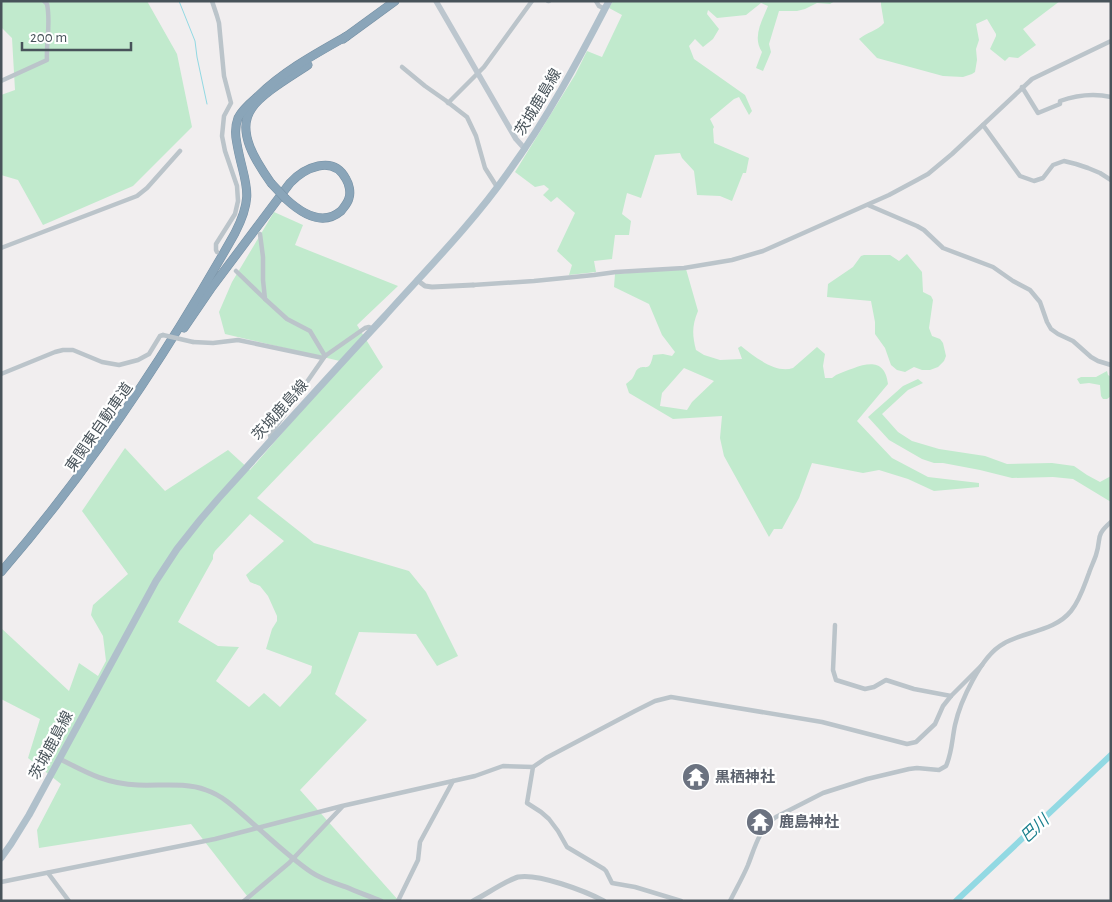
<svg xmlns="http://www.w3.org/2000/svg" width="1112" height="902" font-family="'Alegreya Sans','Noto Sans JP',sans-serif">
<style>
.green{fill:#c1eacd;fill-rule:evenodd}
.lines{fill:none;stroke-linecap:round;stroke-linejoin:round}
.stream{stroke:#92d9e3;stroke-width:1}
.river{stroke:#92d9e3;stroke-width:6}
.motorway-casing{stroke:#7690a4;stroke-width:9}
.minor{stroke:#bbc4ca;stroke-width:4.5}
.tertiary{stroke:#bbc4ca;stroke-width:5}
.secondary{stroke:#bcc6ce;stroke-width:5.5}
.primary{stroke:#b0c0cb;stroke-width:7}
.motorway{stroke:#8aa5b9;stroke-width:8}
.motorway-bridge-casing{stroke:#7690a4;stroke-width:9;stroke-linecap:butt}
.minor-bridge{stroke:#bbc4ca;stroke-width:4.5}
.motorway-bridge{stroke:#8aa5b9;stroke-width:8}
.labels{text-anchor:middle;stroke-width:4.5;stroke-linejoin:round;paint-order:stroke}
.street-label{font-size:15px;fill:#48535a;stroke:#fff}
.worship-label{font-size:15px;font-weight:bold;fill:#5b616d;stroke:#fff;text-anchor:start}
.water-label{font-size:16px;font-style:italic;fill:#197f8d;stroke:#fff}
</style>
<rect width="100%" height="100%" fill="#f1eeef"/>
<g class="green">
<polygon points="1,1 147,1 177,54 192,127 133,186 43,225 18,180 1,175 1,95 15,90 12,38 1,27"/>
<path d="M613,1H835L830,4L817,3L805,9L797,11H779L769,44L771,52L763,71L756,68L762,52C752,37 762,21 768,6L761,3L746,15L717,18L708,10L707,14L719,29L713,39L703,47L695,39L689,46L694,59L745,95L752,111L749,115L739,97L734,99L710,119L714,127L713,129L714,143L749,158L746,173H743L732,201L720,196L697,195L694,171L682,158L680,153L655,155L641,198L627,193L622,214L631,221L629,235H615L612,259L594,261L596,272L569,275L572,265L557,251L575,213L557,197L551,202L543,195L549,189L544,185L535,187L515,172L575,75L587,51L602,57L622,15L609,8Z"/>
<path d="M881,1H1060L1023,29L1036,45L1018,58L1009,57L1005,61L990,49L996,36V34L987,19L976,24L979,40L976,49L977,60L975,72L972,74L963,77L943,76L877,58L859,39C867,32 877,31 884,23L881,5Z"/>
<path d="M274,212L303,225L295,245L398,286L357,325L383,367L257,498L314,543L409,571L426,592L458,656L437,666L416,634L359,632L335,694L367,720L300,790L399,901H251L191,824L39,848L37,830L61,784L28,758L40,719L1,699V628L69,691L79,663L98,676L106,661L103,636L91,615L93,605L128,574L82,511L125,448L165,491L228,450L250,470L344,362L225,334L219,312L232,282ZM250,514L284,541L246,575L250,582L260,586L268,596L277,616V621L272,629L266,649L312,666L311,673L280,707L264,693L249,707L216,681L239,647L218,646L178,622L213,559V555L215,551Z"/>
<polygon points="907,254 922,272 923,292 931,296 933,300 929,328 932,336 940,339 943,343 946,356 944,361 938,367 930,370 922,370 914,367 905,372 897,370 891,365 885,348 875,334 875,322 871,301 827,297 828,284 853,267 861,256 864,255 890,255 899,261"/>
<path d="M686,269L698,311C692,326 692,334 696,350L704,355L720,360L742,359L738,348L741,346C754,356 775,374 793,368L817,347L825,354L823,366L825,378H832L836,375C856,368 884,351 888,384L857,421L892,458L928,477L979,483V487L934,491L908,479L879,470L863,473L812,463L799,498L782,529H774L769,537L724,456L720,438L722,416L673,419L629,393L626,384C626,384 632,379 632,379C634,376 635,373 636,371C644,361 649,376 653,355L663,354L672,356L675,352L662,335L649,304L614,287L615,274ZM684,368L714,381L692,402L687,410L660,406L662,393Z"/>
<polygon points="1107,371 1108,375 1111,377 1111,396 1107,399 1103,399 1101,396 1100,385 1089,383 1080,384 1077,379 1081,377 1096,377"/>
<polygon points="918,379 923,383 908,390 882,414 898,432 912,441 939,449 985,456 1007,464 1052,463 1074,466 1087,475 1100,482 1111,476 1111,502 1073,479 1053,477 1012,478 980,470 943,463 934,463 922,459 889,440 868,417 903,386"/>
</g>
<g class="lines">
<polyline class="stream" points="179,1 195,41 197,57 207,104"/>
<polyline class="river" points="956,901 1111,755"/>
<defs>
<g id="motorway">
<polyline points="343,39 395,1"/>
<path d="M271,183C257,163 235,131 252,108C262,93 292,76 308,65"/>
<path d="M184,328L212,287L290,183C304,168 333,154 346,179C349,184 351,192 349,198C348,203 344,207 341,211C322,227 300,212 286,199"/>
<path d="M1,572C91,468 168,352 235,233C256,192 244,184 237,144C235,135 235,126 238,118C242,110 249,104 256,98C282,72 315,54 347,36"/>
</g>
</defs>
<use href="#motorway" class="motorway-casing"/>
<g class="minor">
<polyline points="212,1 217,16 219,23 224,76 231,103 224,116 222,136 225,151 237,186 238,201 235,214 216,244 216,250 217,252"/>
<polyline points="548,1 549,1"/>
<polyline points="596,1 599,6 605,9"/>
<polyline points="402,67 425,86 445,100 467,117 476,136 485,168 497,187"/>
<path d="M1,81L47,60C46,42 51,23 47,4L44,1"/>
<path d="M1022,87L1038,113L1060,104V101C1077,95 1093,93 1111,97"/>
<polyline points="448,103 484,67 532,1"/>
<polyline points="983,125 1020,176 1034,181 1043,178 1053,165 1064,161 1076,164 1088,168 1100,173 1111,180"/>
<polyline points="868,205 917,226 924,230 943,248 993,267 1013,281 1030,290 1040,302 1047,322 1051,329 1058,334 1073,341 1091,357 1098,361 1111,365"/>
<polyline points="260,234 263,257 263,280 265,299 287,319 310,331 325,356"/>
<polyline points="1,248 137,196 147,188 180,151"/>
<polyline points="236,271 265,299"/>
<polyline points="473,285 534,281 594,275 616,272 684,268 732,260 763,251 889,195 917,180 928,174 952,154 1032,79 1111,41"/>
<polyline points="193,342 213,343 238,340 323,358"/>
<polyline points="1,374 55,352 63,350 73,350 102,362 119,365 138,360 149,354 160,336 163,335"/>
<polyline points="271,440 270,435 325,356 365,328 369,327 373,329"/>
<polyline points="835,625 833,670 836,680 865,689 874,687 886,680 914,689 951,696"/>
<polyline points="533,767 527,803 541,812 549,819 558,831 567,847 604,869 606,871 612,883 635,887 681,901"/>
<polyline points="48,873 69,901"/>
<polyline points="1,882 215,839 342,806 475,776 503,766 533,767 546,758 635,711 655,701 671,697 822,722 907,744 916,742 935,724 943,706 951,696 982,665"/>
<polyline points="244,901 289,863 342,807"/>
<polyline points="398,901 418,860 420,842 453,781"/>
<path d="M730,901C736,889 743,877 748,865C755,847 759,829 776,817L823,793L867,779L909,769L917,768L939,770L946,766C952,753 952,739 955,725C960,702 981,656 1003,644C1024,631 1054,632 1071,611C1080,600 1084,586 1089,573C1091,567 1094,561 1096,555C1102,537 1094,537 1111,522"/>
</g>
<g class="tertiary">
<polyline points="417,280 425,286 432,287 473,285"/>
<path d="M60,759C87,773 107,784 138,785C160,786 185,782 206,790C227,797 242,815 258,828C275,843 292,859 311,872C321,879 334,883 346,887C357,892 369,896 381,901"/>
<path d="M473,901C485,895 507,880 518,877C538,873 585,891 604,901"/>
</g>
<polyline class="secondary" points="436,1 516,139 525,149"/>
<path class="primary" d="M1,858L11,844L29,815L156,581L177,549L200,520L218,499C273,438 328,377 384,317C426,270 471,225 507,174C547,119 578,61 609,1"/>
<use href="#motorway" class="motorway"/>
<defs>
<polyline id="motorway-bridge" points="271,183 286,199"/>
</defs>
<use href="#motorway-bridge" class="motorway-bridge-casing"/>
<polyline class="minor-bridge" points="163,335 193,342"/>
<use href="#motorway-bridge" class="motorway-bridge"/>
</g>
<defs>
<symbol id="temple-disc" viewBox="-11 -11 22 22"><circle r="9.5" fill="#6b7280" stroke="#fff"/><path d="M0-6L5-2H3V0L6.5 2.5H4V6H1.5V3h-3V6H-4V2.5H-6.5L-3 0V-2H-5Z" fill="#fff"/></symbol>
</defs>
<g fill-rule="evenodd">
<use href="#temple-disc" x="680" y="761" width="32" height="32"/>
<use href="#temple-disc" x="744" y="806" width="32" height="32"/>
</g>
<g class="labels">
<g class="street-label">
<text transform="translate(538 102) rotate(-59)" y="5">茨城鹿島線</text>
<text transform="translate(280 410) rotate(-48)" y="5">茨城鹿島線</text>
<text transform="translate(99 427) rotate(-55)" y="5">東関東自動車道</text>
<text transform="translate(51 745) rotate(-62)" y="5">茨城鹿島線</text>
</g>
<g class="worship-label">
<text x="715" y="782">黒栖神社</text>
<text x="779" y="827">鹿島神社</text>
</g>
<g class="water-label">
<text transform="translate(1034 828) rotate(-43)" y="6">巴川</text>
</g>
</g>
<rect width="1112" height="902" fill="none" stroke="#48535a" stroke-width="5"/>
<path d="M22 42v8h109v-8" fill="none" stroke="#48535a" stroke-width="2.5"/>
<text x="30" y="42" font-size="15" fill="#48535a" stroke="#ffffff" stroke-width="4" paint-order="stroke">200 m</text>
</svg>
